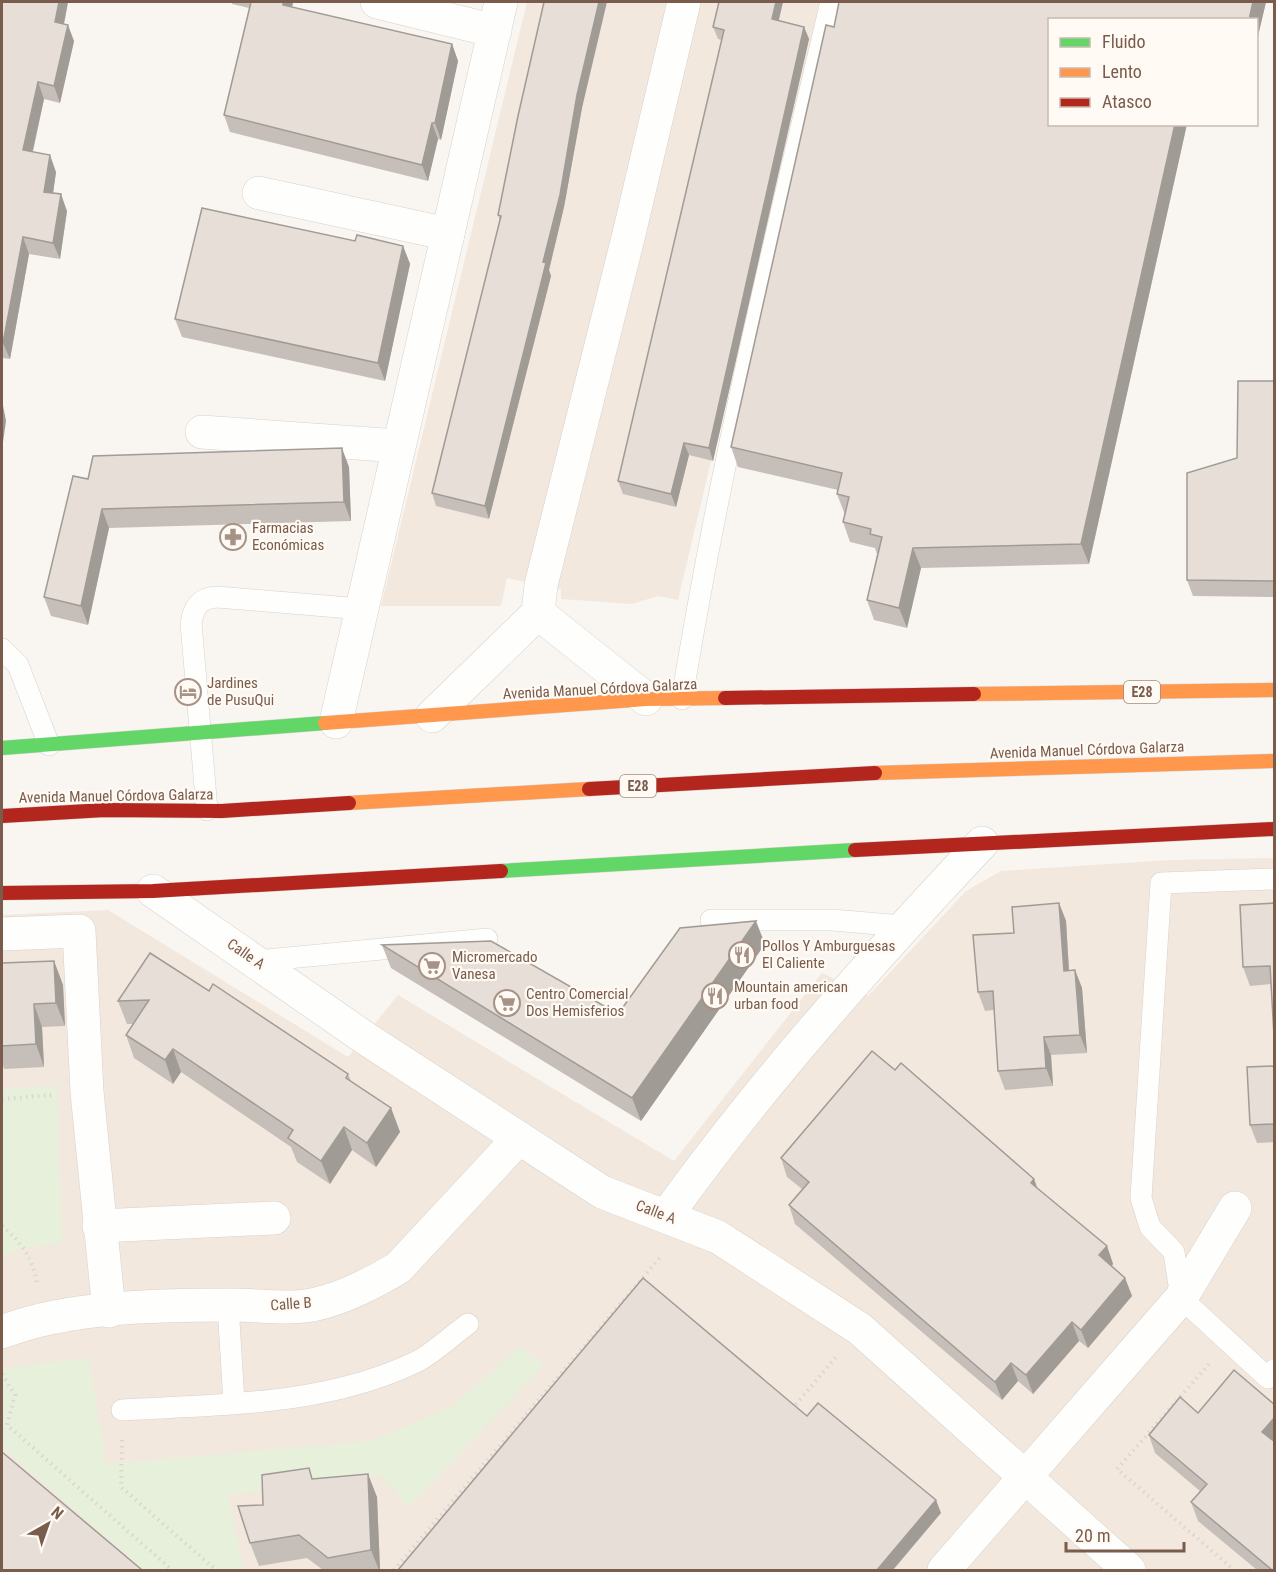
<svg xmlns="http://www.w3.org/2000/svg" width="1276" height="1572" font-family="'Roboto Condensed',sans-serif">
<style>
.residential{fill:#f2e8de}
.green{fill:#e7f0db}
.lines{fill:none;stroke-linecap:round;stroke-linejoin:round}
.lane-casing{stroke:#d7d1cb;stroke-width:22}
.street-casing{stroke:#d7d1cb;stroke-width:34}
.fast-casing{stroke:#d9d2cb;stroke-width:15}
.slow-casing{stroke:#d9d2cb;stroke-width:15}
.jam-casing{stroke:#d9d2cb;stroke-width:15}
.path{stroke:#dcd5d0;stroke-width:4;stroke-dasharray:1.5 4.5;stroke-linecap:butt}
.lane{stroke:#fefefd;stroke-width:21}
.street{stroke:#fefefd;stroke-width:33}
.fast{stroke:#63d668;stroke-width:14}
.slow{stroke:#ff974d;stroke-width:14}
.jam{stroke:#b3261e;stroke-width:14}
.wall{fill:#c6bfb9}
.shaded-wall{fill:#a19b96}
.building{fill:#e6ded7;stroke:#a19b96;stroke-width:1.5}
.labels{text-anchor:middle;stroke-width:4.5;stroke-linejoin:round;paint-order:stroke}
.shield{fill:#fffaf3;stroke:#a28b7f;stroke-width:1.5}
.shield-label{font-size:14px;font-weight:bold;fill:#7a5c4d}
.poi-label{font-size:15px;fill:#7a5c4d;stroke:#fffaf3;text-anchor:start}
.street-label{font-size:15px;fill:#7a5c4d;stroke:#fffaf3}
</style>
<rect width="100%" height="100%" fill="#f9f5f0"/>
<g class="residential">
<polygon points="527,2 820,2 678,600 658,596 632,604 561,599 561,589 507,578 501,606 381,606"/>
<polygon points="1274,858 1274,1570 2,1570 2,915 108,910 348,1057 398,995 674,1161 822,973 868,996 966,891 1001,871 1171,860"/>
</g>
<g class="green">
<polygon points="57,1086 62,1243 27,1247 2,1256 2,1089"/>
<polygon points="521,1346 544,1365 409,1507 381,1475 228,1495 243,1570 144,1570 2,1448 2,1372 15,1367 89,1358 106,1464 372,1441 452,1406"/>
</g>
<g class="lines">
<defs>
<g id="lane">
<polyline points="2,649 18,665 49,745"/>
<path d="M682,699C720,464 776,233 831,2"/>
<path d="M207,810L191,623C194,606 200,598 217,597L362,609"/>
<polyline points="1274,879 1161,883 1141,1198 1150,1227 1174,1252 1181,1298 1268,1378 1274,1370"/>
<polyline points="711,920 832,920 903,926"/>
<polyline points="256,961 487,939"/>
<polyline points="228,1305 234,1403"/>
<path d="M122,1410C221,1404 324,1406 416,1362C434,1353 451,1336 468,1324"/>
</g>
<g id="street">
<polyline points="377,2 495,31"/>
<polyline points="259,193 448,234"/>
<polyline points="202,432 399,446"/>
<polyline points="538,613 646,699"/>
<polyline points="432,716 538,613 541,585 628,238 684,2"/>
<polyline points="336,722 501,2"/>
<polyline points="153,891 365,1038 602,1192 718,1237 860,1329 1129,1570"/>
<polyline points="2,934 79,931 87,1092 109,1311"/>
<path d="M667,1215C762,1083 870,962 982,843"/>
<polyline points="99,1226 274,1218"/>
<path d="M2,1332C68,1306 160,1305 232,1305C256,1305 282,1309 305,1306C337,1302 371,1284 398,1268L519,1138"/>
<polyline points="944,1570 1181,1298 1235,1208"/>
</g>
<g id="fast">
<polyline points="2,748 325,723"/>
<polyline points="501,871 855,850"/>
</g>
<g id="slow">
<polyline points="974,694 1274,690"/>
<polyline points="325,723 646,699 725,698"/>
<polyline points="875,773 1274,761"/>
<polyline points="349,803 589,789"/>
</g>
<g id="jam">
<polyline points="725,698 974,694"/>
<polyline points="589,789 875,773"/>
<polyline points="2,816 105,810 222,811 349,803"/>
<polyline points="855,850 1274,829"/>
<polyline points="2,893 153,891 501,871"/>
</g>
</defs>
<use href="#lane" class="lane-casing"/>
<use href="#street" class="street-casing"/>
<use href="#fast" class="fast-casing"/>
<use href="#slow" class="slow-casing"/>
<use href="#jam" class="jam-casing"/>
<g class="path">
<polyline points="2,1099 52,1095"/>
<path d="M2,1226C21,1242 34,1259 37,1285"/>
<polyline points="1209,1364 1117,1469 1234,1570"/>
<polyline points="2,1374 15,1395 7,1425 172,1570"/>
<polyline points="792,1409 836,1357"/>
<polyline points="122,1440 121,1487 216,1570"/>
<polyline points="394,1570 662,1255"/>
</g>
<use href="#lane" class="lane"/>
<use href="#street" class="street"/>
<use href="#fast" class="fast"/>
<use href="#slow" class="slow"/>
<use href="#jam" class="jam"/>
</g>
<g class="wall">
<polygon points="2,2 68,2 64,24 74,41 60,103 44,99 33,152 56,172 53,193 67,211 60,259 29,254 10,359 2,358"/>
<polygon points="232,2 293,2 292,7 452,44 458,61 441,140 438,139 428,181 230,132 224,115 249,8 232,4"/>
<polygon points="719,2 783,2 779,20 804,27 809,39 713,461 689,455 676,507 623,494 618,481 722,40 718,39 713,27"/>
<polygon points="1266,2 1257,40 1257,20 1050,20 1050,124 1187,124 1089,564 921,568 907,628 874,620 867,600 877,554 875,548 850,542 843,522 845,515 837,494 838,490 738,467 731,447 834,27"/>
<polygon points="582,108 564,207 549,270 551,276 489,519 436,506 432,493 500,221 498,215"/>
<polygon points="355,241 403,246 410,264 385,381 182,337 175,319"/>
<polygon points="1275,381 1275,597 1193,596 1187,580 1237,458"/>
<polygon points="349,467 351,521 109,528 88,625 51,616 44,597 88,479"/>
<polygon points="1059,903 1066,921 1069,970 1075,970 1082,988 1087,1053 1051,1055 1053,1086 1005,1090 998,1071 994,1010 985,1011 978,992 1014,933"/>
<polygon points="1275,903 1271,984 1250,986 1243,967"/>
<polygon points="765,944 641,1121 391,968 382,945 618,1014"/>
<polygon points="54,961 63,985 65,1026 42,1027 44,1067 4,1069 2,1061 2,963"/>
<polygon points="209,991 348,1074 351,1081 391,1108 400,1132 376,1167 352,1150 330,1184 297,1162 291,1147 181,1072 173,1084 134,1058 126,1035 133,1024 127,1024 118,1001"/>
<polygon points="1275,1066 1275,1142 1257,1143 1250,1125"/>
<polygon points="895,1070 1034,1179 1037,1188 1107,1246 1113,1264 1112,1266 1125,1278 1132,1296 1088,1348 1079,1341 1033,1394 1018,1381 1002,1400 795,1224 789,1205 802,1189 787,1177 781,1158"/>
<polygon points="1198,1413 1275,1570 1257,1570 1198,1521 1191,1502 1200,1491 1155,1453 1149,1435"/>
<polygon points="313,1479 377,1497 380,1570 323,1570 307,1558 259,1566 250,1543 263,1505"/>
</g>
<g class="shaded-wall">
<polygon points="59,2 68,2 61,39 55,22"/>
<polygon points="283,2 293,2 289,22 283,5"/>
<polygon points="599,2 607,2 582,108 564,207 549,270 551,276 489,519 485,506 543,262 577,95"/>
<polygon points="776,2 783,2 776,31 772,19"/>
<polygon points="1253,2 1266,2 1257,40 1257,20 1249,20"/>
<polygon points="68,25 74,41 60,103 54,86"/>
<polygon points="804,27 809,39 713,461 709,448"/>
<polygon points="452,44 458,61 441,140 435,123"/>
<polygon points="38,82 44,99 29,167 23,150"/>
<polygon points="432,123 438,139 428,181 422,165"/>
<polygon points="1175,124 1187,124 1089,564 1081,544"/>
<polygon points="50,155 56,172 51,208 44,192"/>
<polygon points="61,194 67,211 60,259 53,243"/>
<polygon points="23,237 29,254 10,359 3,343"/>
<polygon points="403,246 410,264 385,381 378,363"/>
<polygon points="2,400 6,421 2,449"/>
<polygon points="684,443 689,455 676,507 671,494"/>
<polygon points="342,448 349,467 351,521 344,502"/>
<polygon points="102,509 109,528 88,625 81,606"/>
<polygon points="913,548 921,568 907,628 899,608"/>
<polygon points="1059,903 1066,921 1070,989 1064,971"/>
<polygon points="756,921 765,944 641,1121 632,1098"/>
<polygon points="54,961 63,985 65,1026 56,1003"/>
<polygon points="1075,970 1082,988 1087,1053 1080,1035"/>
<polygon points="34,1004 42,1027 44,1067 36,1044"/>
<polygon points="1044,1037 1051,1055 1053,1086 1046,1068"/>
<polygon points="173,1049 181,1072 173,1084 165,1060"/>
<polygon points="391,1108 400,1132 376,1167 367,1143"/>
<polygon points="344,1127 352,1150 330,1184 321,1161"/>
<polygon points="1034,1179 1041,1198 1031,1183"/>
<polygon points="1107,1246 1113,1264 1106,1273 1099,1255"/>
<polygon points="1125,1278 1132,1296 1088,1348 1081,1330"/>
<polygon points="1072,1322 1079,1341 1033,1394 1026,1375"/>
<polygon points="1011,1363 1018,1381 1002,1400 995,1382"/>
<polygon points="1275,1417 1275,1444 1262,1432"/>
<polygon points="368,1474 377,1497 380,1570 379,1570 371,1550"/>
<polygon points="936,1500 941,1513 893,1570 877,1570"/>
</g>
<g class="building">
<polygon points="2,2 59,2 55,22 68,25 54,86 38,82 23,150 50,155 44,192 61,194 53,243 23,237 3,343 2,342"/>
<polygon points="251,2 283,2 283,5 452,44 435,123 432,123 422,165 224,115"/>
<polygon points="544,2 599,2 577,95 560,195 543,262 546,263 485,506 432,493 501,216 498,215 518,116"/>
<polygon points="719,2 776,2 772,19 804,27 709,448 684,443 671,494 618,481 724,30 713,27"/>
<polygon points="839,2 1253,2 1249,20 1050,20 1050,124 1175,124 1081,544 913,548 899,608 867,600 882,537 870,534 871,529 843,522 849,497 837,494 842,473 731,447 826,25 834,27"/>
<polygon points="202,208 355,241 357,235 403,246 378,363 175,319"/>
<polygon points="1238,381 1275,381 1275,581 1187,580 1187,473 1237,458"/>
<polygon points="342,448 344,502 102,509 81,606 44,597 73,476 88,479 93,456"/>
<polygon points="1059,903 1064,971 1075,970 1080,1035 1044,1037 1046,1068 998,1071 993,991 978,992 973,935 1014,933 1012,907"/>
<polygon points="1275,903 1275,1053 1270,966 1243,967 1240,905"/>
<polygon points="756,921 632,1098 382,945 491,941 618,1014 680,928"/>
<polygon points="150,953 209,991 213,984 348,1074 346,1078 391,1108 367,1143 344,1127 321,1161 288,1138 293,1130 173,1049 165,1060 126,1035 149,1000 118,1001"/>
<polygon points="54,961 56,1003 34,1004 36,1044 2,1046 2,963"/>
<polygon points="872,1051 895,1070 901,1063 1034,1179 1031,1183 1107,1246 1099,1255 1125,1278 1081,1330 1072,1322 1026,1375 1011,1363 995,1382 789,1205 809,1182 781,1158"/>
<polygon points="1275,1066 1275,1124 1250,1125 1247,1067"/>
<polygon points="643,1278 807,1416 818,1403 936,1500 877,1570 398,1570"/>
<polygon points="1234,1370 1275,1405 1275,1417 1262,1432 1275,1442 1275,1570 1272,1570 1191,1502 1207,1484 1149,1435 1180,1397 1198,1413"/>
<polygon points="2,1452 142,1570 2,1570"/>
<polygon points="309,1468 312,1479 368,1474 371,1550 328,1558 299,1535 250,1543 238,1506 263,1505 262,1475"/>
</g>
<defs>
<symbol id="pharmacy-ring" viewBox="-11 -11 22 22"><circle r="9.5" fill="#fffaf3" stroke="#a69286" stroke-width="1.5"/><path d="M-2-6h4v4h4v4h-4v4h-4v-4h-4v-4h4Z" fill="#a69286"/></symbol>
<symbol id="hotel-ring" viewBox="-11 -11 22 22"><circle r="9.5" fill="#fffaf3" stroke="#a69286" stroke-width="1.5"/><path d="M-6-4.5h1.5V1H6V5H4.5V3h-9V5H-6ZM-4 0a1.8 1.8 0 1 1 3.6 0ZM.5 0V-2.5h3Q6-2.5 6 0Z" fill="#a69286"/></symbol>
<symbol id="restaurant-ring" viewBox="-11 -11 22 22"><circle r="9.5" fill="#fffaf3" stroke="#a69286" stroke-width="1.5"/><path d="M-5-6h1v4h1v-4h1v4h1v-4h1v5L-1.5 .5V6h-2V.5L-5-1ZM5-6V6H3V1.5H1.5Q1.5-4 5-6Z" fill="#a69286"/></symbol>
<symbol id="supermarket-ring" viewBox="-11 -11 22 22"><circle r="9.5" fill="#fffaf3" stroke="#a69286" stroke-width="1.5"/><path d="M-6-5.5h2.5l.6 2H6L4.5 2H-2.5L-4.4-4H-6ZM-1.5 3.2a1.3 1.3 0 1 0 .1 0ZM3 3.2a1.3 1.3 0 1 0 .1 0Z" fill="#a69286"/></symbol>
</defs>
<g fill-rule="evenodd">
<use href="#pharmacy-ring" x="218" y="522" width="30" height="30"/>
<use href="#hotel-ring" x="173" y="677" width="30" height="30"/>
<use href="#restaurant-ring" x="727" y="940" width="30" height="30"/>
<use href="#supermarket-ring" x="417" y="951" width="30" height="30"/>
<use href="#restaurant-ring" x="700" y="981" width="30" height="30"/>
<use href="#supermarket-ring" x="492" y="988" width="30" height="30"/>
</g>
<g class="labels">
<g class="shield">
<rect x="1124" y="681" width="36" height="22" rx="4.5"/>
<rect x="620" y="775" width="36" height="22" rx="4.5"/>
</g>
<g class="shield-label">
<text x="1142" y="697">E28</text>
<text x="638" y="791">E28</text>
</g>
<g class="poi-label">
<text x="252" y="533">Farmacias<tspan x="252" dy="17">Económicas</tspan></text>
<text x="207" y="688">Jardines<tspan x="207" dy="17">de PusuQui</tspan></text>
<text x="762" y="951">Pollos Y Amburguesas<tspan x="762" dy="17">El Caliente</tspan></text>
<text x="452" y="962">Micromercado<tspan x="452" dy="17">Vanesa</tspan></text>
<text x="734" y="992">Mountain american<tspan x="734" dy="17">urban food</tspan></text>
<text x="526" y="999">Centro Comercial<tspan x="526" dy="17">Dos Hemisferios</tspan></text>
</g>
<g class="street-label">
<text transform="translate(600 689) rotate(-3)" y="5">Avenida Manuel Córdova Galarza</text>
<text transform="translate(1087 750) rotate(-2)" y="5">Avenida Manuel Córdova Galarza</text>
<text transform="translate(116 796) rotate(-1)" y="5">Avenida Manuel Córdova Galarza</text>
<text transform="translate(246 954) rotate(35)" y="5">Calle A</text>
<text transform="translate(656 1212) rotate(21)" y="5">Calle A</text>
<text transform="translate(291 1304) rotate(-4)" y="5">Calle B</text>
</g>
</g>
<rect width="1276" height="1572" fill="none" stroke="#7a5c4d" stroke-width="6"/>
<rect x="1048" y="18" width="210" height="108" fill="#fffaf3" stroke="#cabbb1" stroke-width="1.5"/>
<rect x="1060" y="38" width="30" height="9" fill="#63d668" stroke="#cabbb1" stroke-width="1.5"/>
<text x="1102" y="48" font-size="18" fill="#7a5c4d">Fluido</text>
<rect x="1060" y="68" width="30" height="9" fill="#ff974d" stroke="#cabbb1" stroke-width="1.5"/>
<text x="1102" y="78" font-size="18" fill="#7a5c4d">Lento</text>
<rect x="1060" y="98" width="30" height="9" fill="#b3261e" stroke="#cabbb1" stroke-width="1.5"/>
<text x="1102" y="108" font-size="18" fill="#7a5c4d">Atasco</text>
<g transform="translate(48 1524) rotate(40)" stroke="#fffaf3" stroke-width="4.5" paint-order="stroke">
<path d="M0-4.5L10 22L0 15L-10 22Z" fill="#7a5c4d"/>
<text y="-9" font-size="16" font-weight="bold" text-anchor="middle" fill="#7a5c4d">N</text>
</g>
<path d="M1066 1542v9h118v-9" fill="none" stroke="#7a5c4d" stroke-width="3"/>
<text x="1075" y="1542" font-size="18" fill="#7a5c4d" stroke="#fffaf3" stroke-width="4.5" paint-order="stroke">20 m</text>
</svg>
